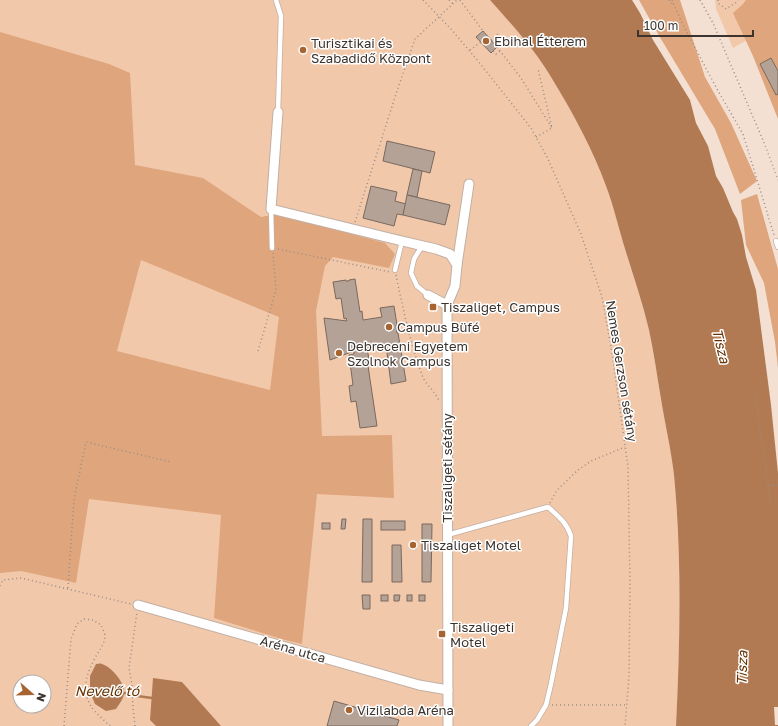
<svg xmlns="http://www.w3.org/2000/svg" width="778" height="726" font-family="'Golos Text',sans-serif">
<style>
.green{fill:#f2c8ab;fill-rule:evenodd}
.forest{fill:#dfa57c;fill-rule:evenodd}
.water{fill:#b17a52}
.pier{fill:#f3e0d3}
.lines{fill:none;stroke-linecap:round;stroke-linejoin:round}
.stream{stroke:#b17a52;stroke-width:2.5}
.building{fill:#b5a296;stroke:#7a695e}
.service-casing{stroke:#c2afa3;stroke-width:6}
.minor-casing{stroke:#c2afa3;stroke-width:11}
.path{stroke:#9a8d84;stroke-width:1.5;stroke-dasharray:1 3;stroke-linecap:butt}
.service{stroke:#fff;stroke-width:4.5}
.minor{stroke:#fff;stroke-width:9}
.poi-dot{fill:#a76431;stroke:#fff;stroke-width:1.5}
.labels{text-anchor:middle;stroke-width:3;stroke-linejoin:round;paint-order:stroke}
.poi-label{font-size:13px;fill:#3a332e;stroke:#fff;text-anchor:start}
.street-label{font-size:13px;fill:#3a332e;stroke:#fff}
.water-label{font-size:14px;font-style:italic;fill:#673200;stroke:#fff}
</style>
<rect width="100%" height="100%" fill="#f3e0d3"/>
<g class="green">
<path d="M0,0H490C513,26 537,52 554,82C574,115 593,150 606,186C614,207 619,230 626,252C634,278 643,304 649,330C654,353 657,376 661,399C665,424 671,449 674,475C682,558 680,643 676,726H0ZM20,682H44V706H20Z"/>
<polygon points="715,0 747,0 747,40 733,48 716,9"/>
</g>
<g class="forest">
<polygon points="639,0 680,0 705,77 731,123 757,181 740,194 715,129 661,39"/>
<polygon points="746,0 778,0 778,119 753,56 733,13 743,4"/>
<path d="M0,32L109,64L130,73L135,165L203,178L261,217L277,214L385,243L395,254L389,268L333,257L325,266L316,311L322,436L392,435L394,498L317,494L302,644L285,640L214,618L221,515L89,499L76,583L21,571L0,573ZM141,260L279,317L270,390L117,351Z"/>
<polygon points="757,194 778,269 778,368 775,342 764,283 746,245 741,200"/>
</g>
<g class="water">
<path d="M490,0H632L640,13L653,40L690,100L696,123L708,146L716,176L723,188L733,212L737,219L742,235L746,257L756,290L771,405L778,473V726H676C680,643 682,558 674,475C671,449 665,424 661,399C657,376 654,353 649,330C643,304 634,278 626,252C619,230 614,207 606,186C593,150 574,115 554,82C537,52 513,26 490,0Z"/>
<path d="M96,664C98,664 100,663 102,664C112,667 126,684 124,694C123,700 119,704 116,709L106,711L95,704L90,692V676Z"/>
<polygon points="153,678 182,682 221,726 156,726 150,720"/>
</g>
<polygon class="pier" points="774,707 778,707 778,725 775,725"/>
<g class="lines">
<polyline class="stream" points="124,693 137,696 152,698"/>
</g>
<g class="building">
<polygon points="483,31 497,47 491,53 476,37"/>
<polygon points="771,58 778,71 778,94 776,95 760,64"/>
<polygon points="387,141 435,152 430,173 383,161"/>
<polygon points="413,169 422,171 417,197 407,195"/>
<polygon points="371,186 397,192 395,201 406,204 403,215 397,214 394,226 363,218"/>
<polygon points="407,195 450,205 445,225 403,215"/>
<polygon points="355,279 360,312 362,311 363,320 382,317 380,308 394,306 397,325 396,325 397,333 398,333 406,381 391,384 386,345 367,348 370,365 368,366 377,426 360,428 356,401 351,402 349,386 353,385 349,355 354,354 354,351 330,360 324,318 347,321 346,318 344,319 341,298 336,299 333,282 346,280 346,281 349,281 349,280"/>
<polygon points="342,519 346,519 345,529 341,529"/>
<polygon points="363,519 372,519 372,582 362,582"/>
<rect x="381" y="521" width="24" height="9"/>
<rect x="322" y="523" width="8" height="6"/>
<polygon points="422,524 432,524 431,582 422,582"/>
<polygon points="392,545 401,545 402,582 392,582"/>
<polygon points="362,595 370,595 370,609 363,609"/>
<rect x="381" y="595" width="7" height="6"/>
<polygon points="394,595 400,595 399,601 394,601"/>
<rect x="407" y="595" width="5" height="6"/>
<rect x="419" y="595" width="6" height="6"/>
<polygon points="334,701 399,720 397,726 327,726"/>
</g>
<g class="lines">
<defs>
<g id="service">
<polyline points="276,0 281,16 278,112"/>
<polyline points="271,209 272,248"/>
<polyline points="776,241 778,247"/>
<polyline points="422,246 414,259 411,273 417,286 428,295"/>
<polyline points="395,270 402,241"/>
<path d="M447,535L548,507C558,516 567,523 571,536L566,608L551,684L546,705L537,720L531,726"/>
</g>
<g id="minor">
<polyline points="278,112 271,209 402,241 436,249 450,254 457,265 455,286 447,305 448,726"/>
<polyline points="457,265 469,184"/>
<polyline points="428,295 447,305"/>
<polyline points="138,605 419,685 448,690"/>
</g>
</defs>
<use href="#service" class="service-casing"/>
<use href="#minor" class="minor-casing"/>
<g class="path">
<polyline points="423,0 451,29 478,61 531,128 548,159 581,234 602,297 612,353 628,467 630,584 629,676 625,726"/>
<polyline points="449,0 453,4"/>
<polyline points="460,0 483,31 497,47 521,78 552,128 538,69"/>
<polyline points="669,0 674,6"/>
<polyline points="672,0 682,23 717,89 743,134 774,235"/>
<polyline points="700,0 713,23 765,145 778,180"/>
<polyline points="718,0 718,3 726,9 737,2 738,0"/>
<polyline points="491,40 499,33"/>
<polyline points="470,50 481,42"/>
<polyline points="493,51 496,54 500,51"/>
<polyline points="536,137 552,128"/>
<polyline points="355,222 397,91 415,39 457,0"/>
<polyline points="278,249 390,272"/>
<path d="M396,275C403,309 410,342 422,375C425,384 435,391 439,401"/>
<polyline points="258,351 276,290 273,253"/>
<polyline points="755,393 768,486 771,501"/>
<polyline points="768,486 778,485"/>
<polyline points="550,503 557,490 578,470 591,461 625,447"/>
<polyline points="0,586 3,580 21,578 131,604"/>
<polyline points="68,588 74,499 86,442 171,462"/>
<polyline points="552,705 626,705"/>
<path d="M64,726L71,639L77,624L84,619L93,620L101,625C102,628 105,633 105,637C104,646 97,653 93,662C86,675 82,692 91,706C94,712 105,721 110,726"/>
<polyline points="135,726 133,708 132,685 129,668 137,612"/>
</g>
<use href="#service" class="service"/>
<use href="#minor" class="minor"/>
</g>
<g class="poi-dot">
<circle cx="486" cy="41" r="4"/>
<circle cx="303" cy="50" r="4"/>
<rect x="429" y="303" width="8" height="8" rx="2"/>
<circle cx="389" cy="327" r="4"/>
<circle cx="339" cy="353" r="4"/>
<circle cx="413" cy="545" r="4"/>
<rect x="438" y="630" width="8" height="8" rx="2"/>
<circle cx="349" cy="710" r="4"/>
</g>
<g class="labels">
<g class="poi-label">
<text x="494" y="46">Ebihal Étterem</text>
<text x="311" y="48">Turisztikai és<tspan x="311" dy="15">Szabadidő Központ</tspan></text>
<text x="441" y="312">Tiszaliget, Campus</text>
<text x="397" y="332">Campus Büfé</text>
<text x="347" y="351">Debreceni Egyetem<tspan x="347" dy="15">Szolnok Campus</tspan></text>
<text x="421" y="550">Tiszaliget Motel</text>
<text x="450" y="632">Tiszaligeti<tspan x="450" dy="15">Motel</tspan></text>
<text x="357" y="715">Vizilabda Aréna</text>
</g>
<g class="street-label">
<text transform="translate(622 371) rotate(81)" y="5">Nemes Gerzson sétány</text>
<text transform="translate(447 468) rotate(-90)" y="5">Tiszaligeti sétány</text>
<text transform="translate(293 649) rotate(16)" y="5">Aréna utca</text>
</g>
<g class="water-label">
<text transform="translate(721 346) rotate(76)" y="5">Tisza</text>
<text transform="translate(742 668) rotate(-88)" y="5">Tisza</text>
<text x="107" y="696">Nevelő tó</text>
</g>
</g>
<g transform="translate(32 694) rotate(110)"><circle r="19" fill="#ffffff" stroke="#b0adab"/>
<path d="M0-3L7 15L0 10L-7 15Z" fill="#a76431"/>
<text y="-6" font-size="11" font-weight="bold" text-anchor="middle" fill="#3a332e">N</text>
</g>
<path d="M638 30v6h115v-6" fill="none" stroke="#3a332e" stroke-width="2"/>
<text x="644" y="30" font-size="12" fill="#3a332e" stroke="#ffffff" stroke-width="3" paint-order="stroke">100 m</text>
</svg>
